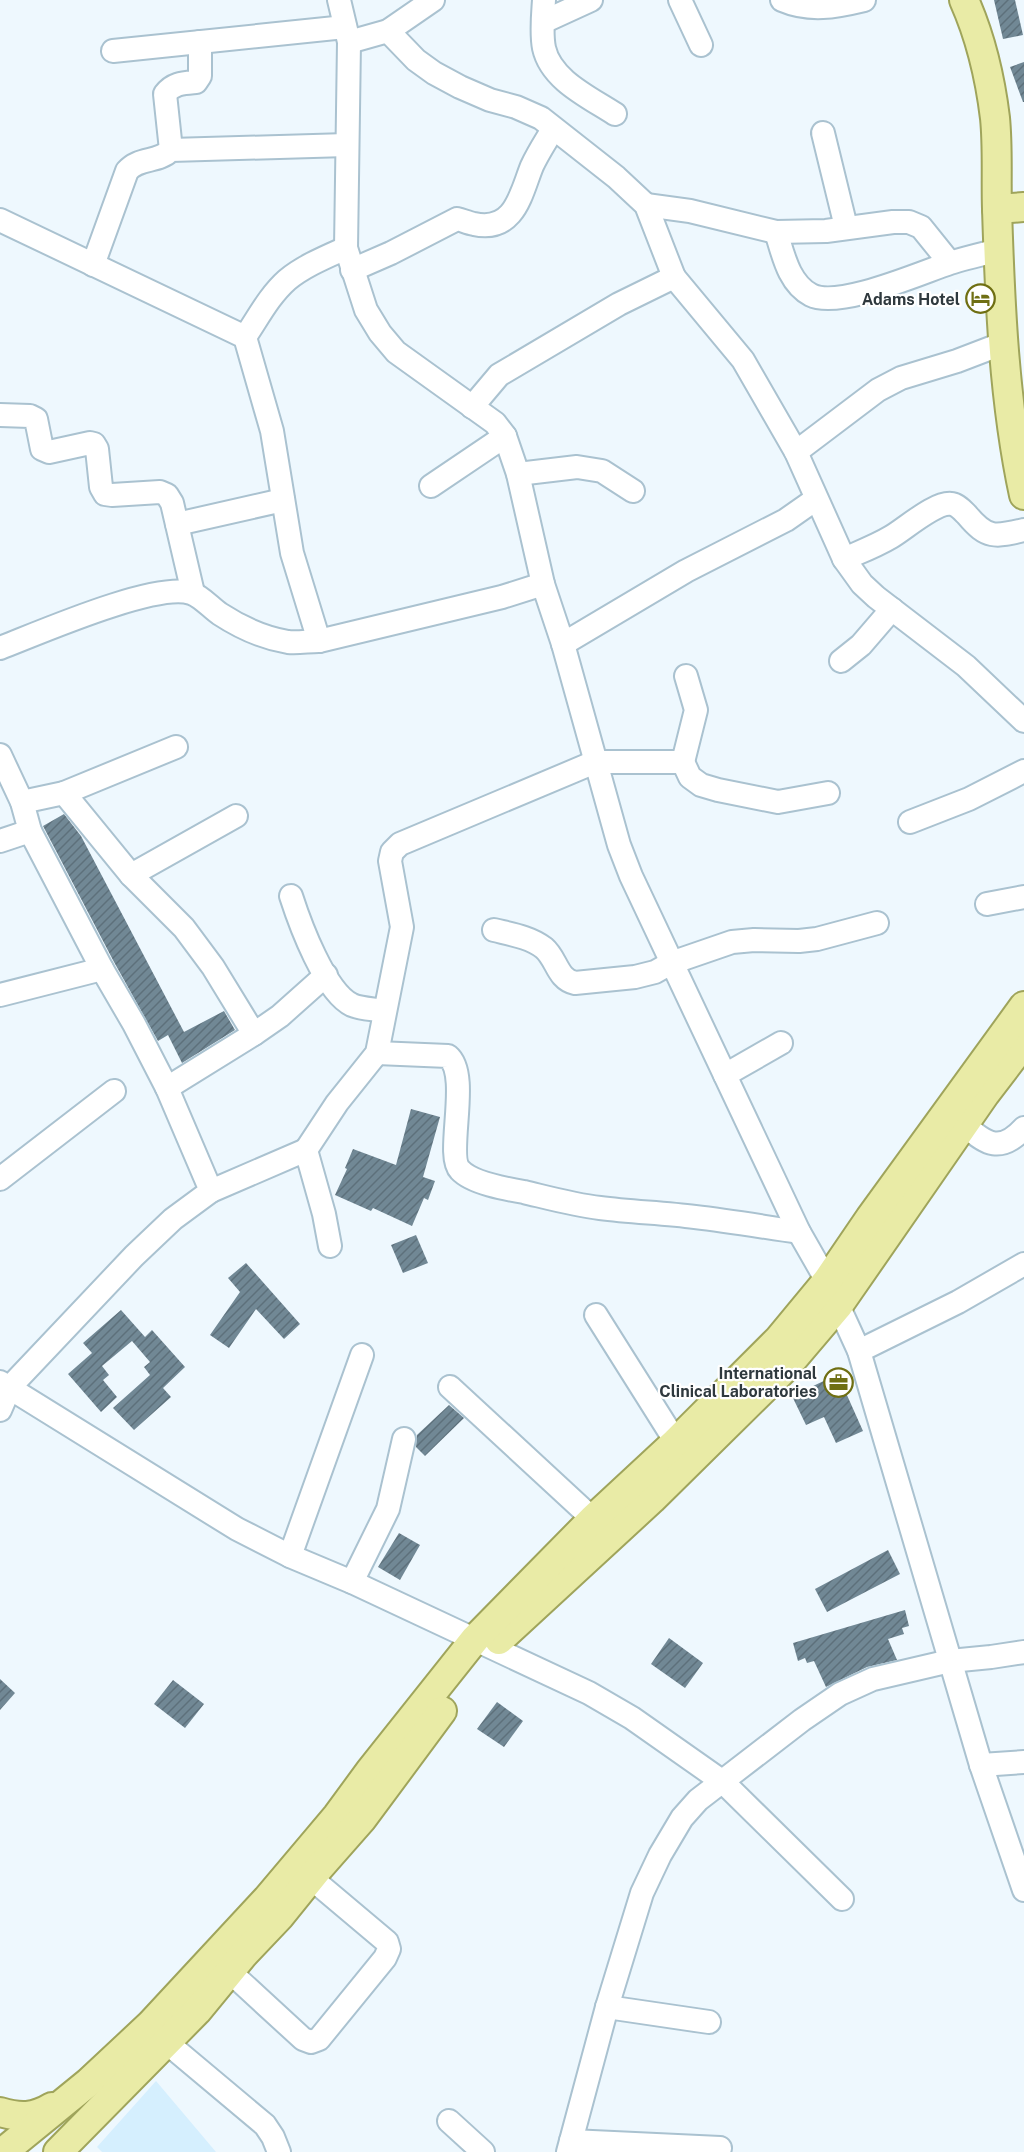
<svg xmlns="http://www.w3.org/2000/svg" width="1024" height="2152" font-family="'Public Sans',sans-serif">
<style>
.built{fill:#d5effe}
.building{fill:url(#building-hatch)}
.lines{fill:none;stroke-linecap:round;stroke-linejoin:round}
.minor-casing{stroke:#aac2d0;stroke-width:26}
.major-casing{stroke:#9fa45b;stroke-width:32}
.minor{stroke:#fff;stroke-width:22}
.major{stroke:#e9eba6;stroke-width:28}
.labels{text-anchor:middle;stroke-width:4.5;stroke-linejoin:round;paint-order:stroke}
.poi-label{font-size:16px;font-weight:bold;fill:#2f393e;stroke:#fff;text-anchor:end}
</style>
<defs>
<pattern id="building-hatch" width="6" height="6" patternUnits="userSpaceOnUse" patternTransform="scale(1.5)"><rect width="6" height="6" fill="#718895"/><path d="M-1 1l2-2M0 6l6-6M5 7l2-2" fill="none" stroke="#5d707b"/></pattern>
</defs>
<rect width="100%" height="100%" fill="#eef8fe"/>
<polygon class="built" points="156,2081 216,2152 102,2152 97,2147"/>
<g class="building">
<polygon points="994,0 1015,0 1023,35 1003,39"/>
<polygon points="1024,62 1024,102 1023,102 1010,67"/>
<polygon points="64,814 81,836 184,1032 224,1011 235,1030 182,1063 168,1035 158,1041 114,962 43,826"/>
<polygon points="411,1109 440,1117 423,1177 435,1181 428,1200 424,1198 412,1226 373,1208 371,1211 335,1195 347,1169 345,1168 353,1149 396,1165"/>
<polygon points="416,1235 428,1263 403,1273 391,1245"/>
<polygon points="246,1263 300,1324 284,1339 256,1309 229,1348 210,1335 240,1292 228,1278"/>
<polygon points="121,1310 145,1337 152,1330 185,1367 163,1388 171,1397 134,1430 113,1408 150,1375 144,1367 150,1362 132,1341 102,1366 109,1375 103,1380 117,1397 101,1412 68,1374 92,1353 83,1343"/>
<polygon points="830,1378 836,1379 842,1384 863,1431 836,1443 824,1417 806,1425 792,1396"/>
<polygon points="449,1405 464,1418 425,1456 416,1447 417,1435"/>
<polygon points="399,1533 420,1545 400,1580 378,1567"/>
<polygon points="888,1550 900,1574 827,1612 815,1589"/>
<polygon points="905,1610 909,1626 902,1628 904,1634 888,1639 897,1660 867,1667 826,1687 814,1661 807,1663 805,1658 798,1661 793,1643"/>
<polygon points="669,1638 703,1663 685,1688 651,1664"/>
<polygon points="0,1679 15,1693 0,1710"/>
<polygon points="173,1680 204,1704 185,1728 154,1704"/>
<polygon points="497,1702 523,1721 504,1747 477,1729"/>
</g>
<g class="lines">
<defs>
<g id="minor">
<polyline points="339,0 349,42 346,248 366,310 380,333 396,352 495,423 505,436 518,474 543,584 563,644 619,845 631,876 799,1232 827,1281 859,1351 981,1765 1024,1890"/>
<path d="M544,0C543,15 541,33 544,48C551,80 589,97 615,114"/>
<polyline points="680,0 701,45"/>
<path d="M782,0C810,12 835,7 864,0"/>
<polyline points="543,22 591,0"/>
<polyline points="388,31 416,60 434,73 460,87 490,100 516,107 541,118 616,177 646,205 674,277"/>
<polyline points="349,42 388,31 433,0"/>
<polyline points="113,51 345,27"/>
<polyline points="823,133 846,227"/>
<path d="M171,150L165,94C173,83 184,83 196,82L200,76V42"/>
<polyline points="646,205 690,211 776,232"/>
<polyline points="0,220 245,337 272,431 292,553 319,641"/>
<path d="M950,263L921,227L909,222H893L826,231L776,232C783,253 788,283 811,295C839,309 920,273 950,263C966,258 983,254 999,250"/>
<path d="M93,265L127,171C139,157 158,163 171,150L347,145"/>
<path d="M352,270L391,253L457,219C462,220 468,223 474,224C515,233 521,193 532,166C538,153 546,141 553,129"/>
<path d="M245,337C258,318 269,296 287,280C304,266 326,257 346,248"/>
<path d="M472,407L499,375L619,304L674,277L743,360L796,452L844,559C860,552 876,546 891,537C905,529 936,501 952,504C958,505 963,511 967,515C987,539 995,537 1024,530"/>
<polyline points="0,415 30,416 36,419 42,449 49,452 90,443 94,444 97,449 101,487 105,494 112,495 160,492 167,495 172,503 193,593"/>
<polyline points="796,452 878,390 901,378 957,361 1004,343"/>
<polyline points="518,474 577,467 602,471 633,491"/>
<polyline points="431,486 505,436"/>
<polyline points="177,524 283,500"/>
<polyline points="844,559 862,584 876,597 966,666 1024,721"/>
<polyline points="563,644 686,571 786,520 816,499"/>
<path d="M0,648C39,633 155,582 191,593C201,596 211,608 220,614C240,627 264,638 288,642C298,643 309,641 319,641L502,597L543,584"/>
<polyline points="841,661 861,645 892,609"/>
<polyline points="0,755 22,802 30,831 0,841"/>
<polyline points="683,762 696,710 686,676"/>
<polyline points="64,793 131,875 184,928 213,967 254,1034 167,1088"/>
<polyline points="22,802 64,793 176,747"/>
<polyline points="910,822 969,799 1024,771"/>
<polyline points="131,875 236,816"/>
<path d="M291,896C300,924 325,992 352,1005C361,1009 374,1009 384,1011"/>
<polyline points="987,904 1024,897"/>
<path d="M494,930C510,934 530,937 544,948C557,959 557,979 575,983L635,977L655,972L671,963L732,942L754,940L799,941L817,939L877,923"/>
<polyline points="0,995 102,969"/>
<polyline points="254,1034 280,1016 326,975"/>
<path d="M377,1053L448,1056C471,1075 445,1155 460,1170C472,1183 506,1189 524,1192C549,1198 574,1205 600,1208C631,1212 663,1213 695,1217C730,1221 764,1227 799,1232"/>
<polyline points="725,1075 781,1043"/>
<path d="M965,1125C986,1145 1001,1153 1024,1128"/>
<polyline points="306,1150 337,1103 377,1053 402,927 390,861 392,852 400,844 595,762 683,762 690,777 701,785 718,790 778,802 828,793"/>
<polyline points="0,1179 114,1091"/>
<polyline points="211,1191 306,1150 324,1214 330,1246"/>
<polyline points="596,1315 676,1442"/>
<polyline points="859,1351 958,1302 1024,1264"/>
<polyline points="0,1382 237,1529 290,1556 352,1582 589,1693 632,1718 723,1782 842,1899"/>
<polyline points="450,1387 593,1519"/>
<polyline points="0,1410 10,1387 134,1256 173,1219 211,1191 167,1088 134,1024 102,969 30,831"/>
<polyline points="290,1556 362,1355"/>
<polyline points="352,1582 388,1509 404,1439"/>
<polyline points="981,1765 1024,1762"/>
<polyline points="229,1971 303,2039 311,2042 319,2039 385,1958 389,1949 387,1942 311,1878"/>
<polyline points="607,2007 709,2022"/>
<polyline points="166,2042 265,2125 273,2137 279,2152"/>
<polyline points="449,2121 483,2152"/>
<polyline points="571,2141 720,2148"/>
<polyline points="568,2152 607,2007 642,1893 660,1855 682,1818 698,1800 802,1720 840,1694 873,1679 950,1661 991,1657 1024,1652"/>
</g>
<g id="major">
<path d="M964,0C981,38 990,77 995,118C998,148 996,179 997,209C1000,304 1004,402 1024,495"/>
<polyline points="997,209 1024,207"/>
<polyline points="499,1640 652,1499 787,1366 838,1306 985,1094 1024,1043"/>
<path d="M0,2112C20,2118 34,2118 52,2107"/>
<polyline points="3,2152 89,2082 151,2024 267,1899 337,1816 370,1771 475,1639 593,1519 676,1442 779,1339 827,1281 870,1218 1024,1006"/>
<polyline points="58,2152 197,2011 243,1955 280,1916 318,1869 362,1819 442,1711"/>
</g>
</defs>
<use href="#minor" class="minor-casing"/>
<use href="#major" class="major-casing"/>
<use href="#minor" class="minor"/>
<use href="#major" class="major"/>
</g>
<defs>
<symbol id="hotel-ring" viewBox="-11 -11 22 22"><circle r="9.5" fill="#fff" stroke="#6f6f13" stroke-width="1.5"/><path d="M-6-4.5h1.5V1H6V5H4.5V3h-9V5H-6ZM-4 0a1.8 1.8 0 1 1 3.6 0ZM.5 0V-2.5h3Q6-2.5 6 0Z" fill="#6f6f13"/></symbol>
<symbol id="office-ring" viewBox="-11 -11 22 22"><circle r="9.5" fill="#fff" stroke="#6f6f13" stroke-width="1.5"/><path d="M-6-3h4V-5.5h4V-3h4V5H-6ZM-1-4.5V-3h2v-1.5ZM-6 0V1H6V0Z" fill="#6f6f13"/></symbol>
</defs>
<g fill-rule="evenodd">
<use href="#hotel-ring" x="964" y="282" width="33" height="33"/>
<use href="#office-ring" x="822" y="1366" width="33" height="33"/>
</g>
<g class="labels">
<g class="poi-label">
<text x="960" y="305">Adams Hotel</text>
<text x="817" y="1379">International<tspan x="817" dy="18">Clinical Laboratories</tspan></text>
</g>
</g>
</svg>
